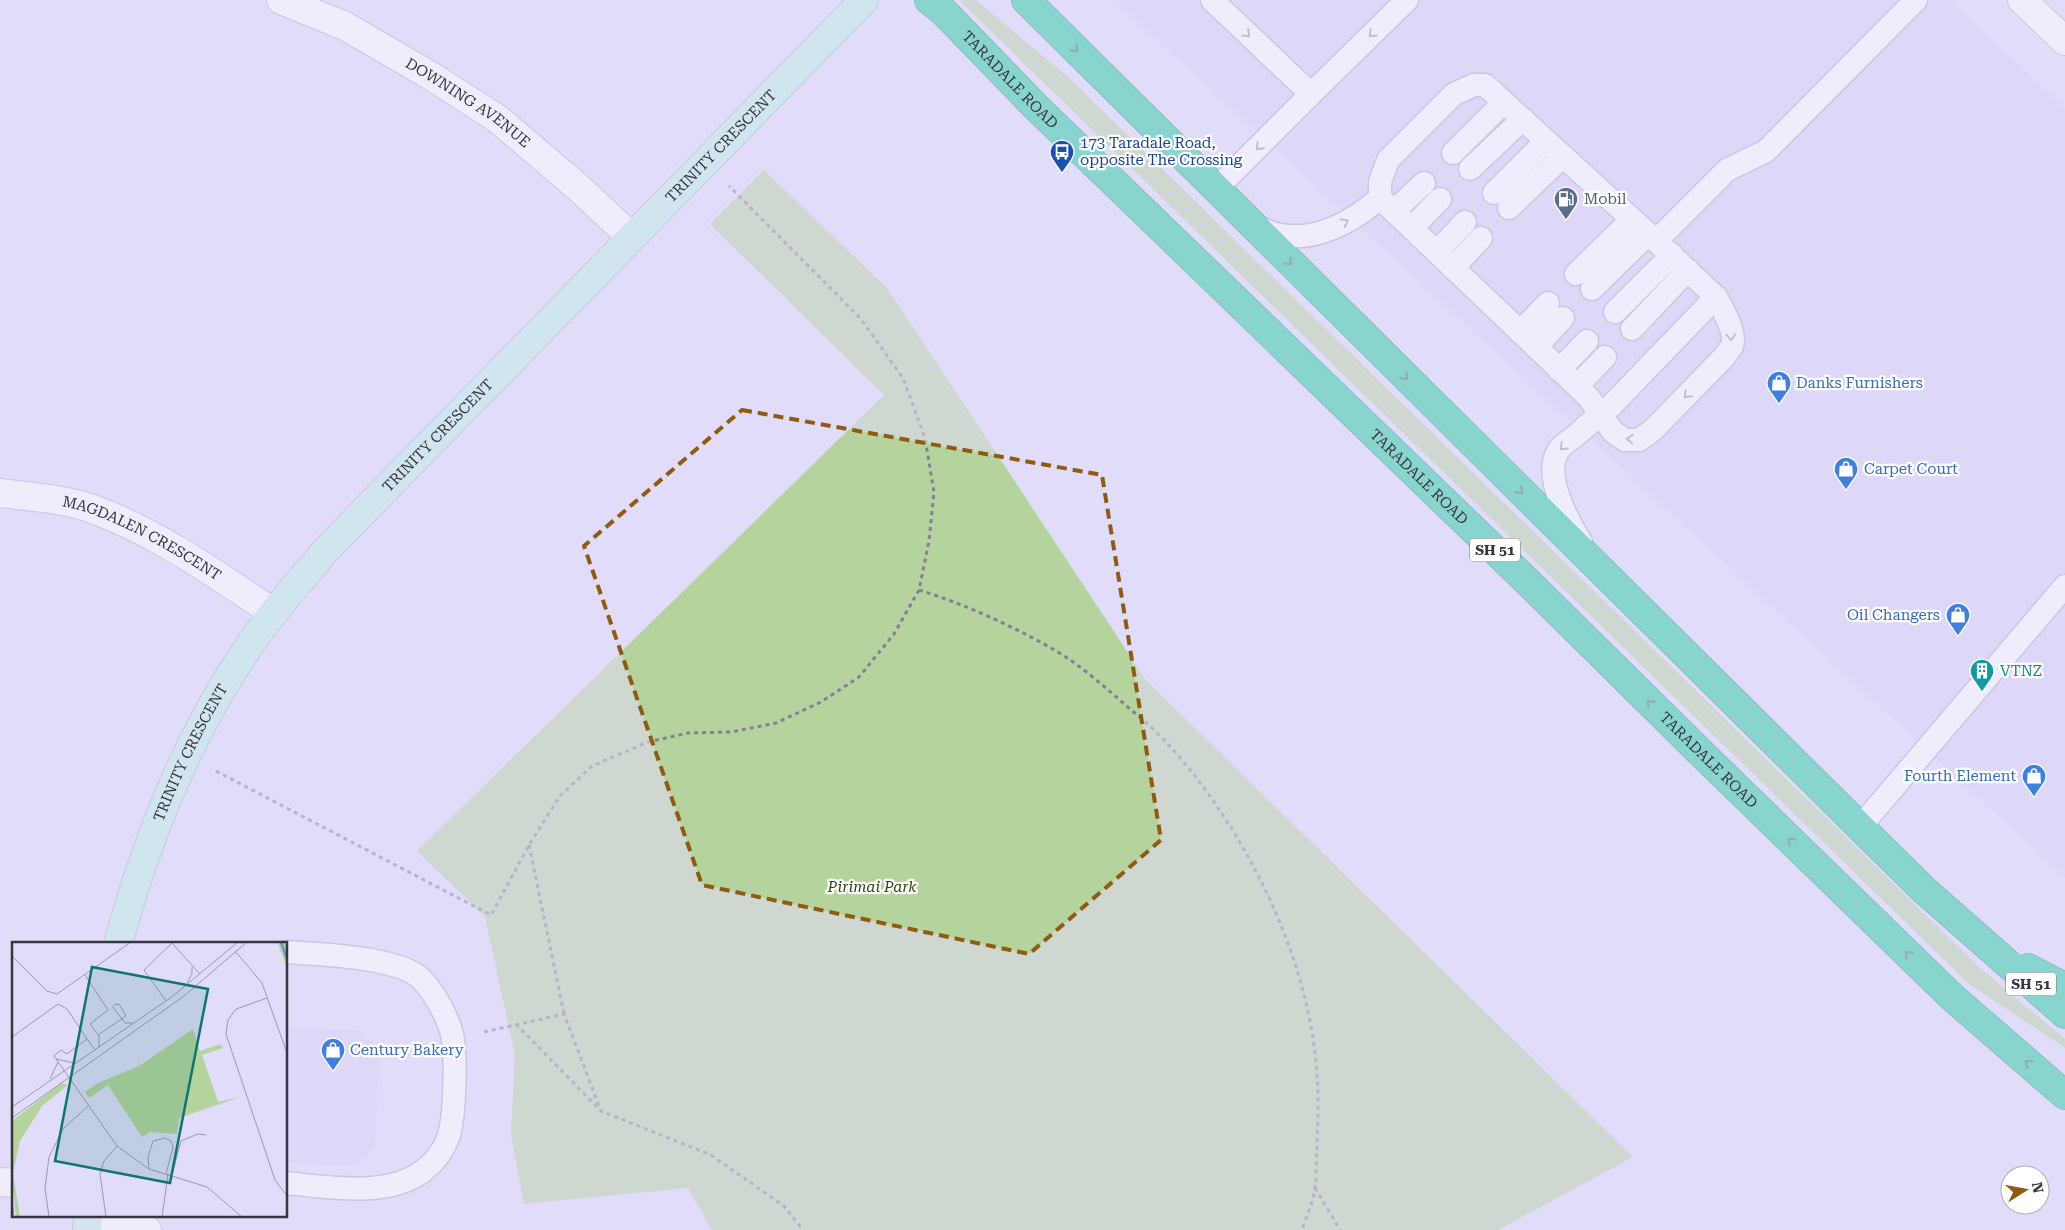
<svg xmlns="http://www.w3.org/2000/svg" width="2065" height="1230" font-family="'Roboto Serif',serif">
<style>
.built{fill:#d8d2f6}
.green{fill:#b5d39d}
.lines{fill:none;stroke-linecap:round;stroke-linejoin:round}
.lane-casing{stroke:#b0abc7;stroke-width:25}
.street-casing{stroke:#b0abc7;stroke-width:30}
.secondary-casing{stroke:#b0abc7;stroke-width:30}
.highway-casing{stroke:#25987b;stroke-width:30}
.path{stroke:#848194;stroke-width:3;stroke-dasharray:4 4;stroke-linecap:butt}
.lane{stroke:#fff;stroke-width:22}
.street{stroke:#fff;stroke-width:28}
.secondary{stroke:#bbf0e1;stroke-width:28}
.highway{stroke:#1bcd9b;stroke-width:28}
.oneway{stroke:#9b9aa0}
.oneway2{stroke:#2c7264}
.marked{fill:none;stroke:#915b0f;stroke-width:4;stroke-dasharray:10 6;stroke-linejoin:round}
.labels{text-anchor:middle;stroke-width:4.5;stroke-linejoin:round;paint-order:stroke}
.shield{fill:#fff;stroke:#737279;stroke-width:1}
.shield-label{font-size:14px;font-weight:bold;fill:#373540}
.street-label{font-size:15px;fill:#373540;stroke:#fff}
.transit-label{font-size:15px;fill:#164399;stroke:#fff;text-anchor:start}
.service-label{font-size:15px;fill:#4e5e75;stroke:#fff;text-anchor:start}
.shop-label{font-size:15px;fill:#366cbe;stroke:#fff;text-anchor:start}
.culture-label{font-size:15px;fill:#0d838f;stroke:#fff;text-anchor:start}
.park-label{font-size:15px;font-style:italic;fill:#2c470c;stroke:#fff}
.inset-river{fill:none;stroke:#6d98c6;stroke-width:2.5}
.inset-road{fill:none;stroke:#9d99af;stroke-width:1}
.view{fill:#0f766e;fill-opacity:0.15;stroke:#0f766e;stroke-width:2.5}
.inset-edge{fill:none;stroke:#373540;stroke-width:2.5}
</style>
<rect width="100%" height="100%" fill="#e1dcf9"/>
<g class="built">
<polygon points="1114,0 1950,0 2065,109 2065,877"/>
<polygon points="286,1027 359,1030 379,1052 375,1149 354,1166 286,1163"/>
</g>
<g class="green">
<polygon points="964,0 976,0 1068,77 1981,969 2065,1039 2065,1048 1970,985 961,2"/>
<polygon points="764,170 887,288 1146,680 1633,1157 1498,1230 712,1230 688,1188 524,1204 511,1135 515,1055 485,917 417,851 884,395 710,224"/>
</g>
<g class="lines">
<defs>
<g id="lane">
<polyline points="1212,0 1311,94 1216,189"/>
<polyline points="1311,94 1407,0"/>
<polyline points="1453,153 1504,102"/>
<polyline points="1470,169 1523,119"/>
<polyline points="1494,193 1546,141"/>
<polyline points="1509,208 1563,156"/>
<polyline points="1394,211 1424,183"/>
<path d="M1256,226C1300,250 1345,228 1380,198"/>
<polyline points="1412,228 1440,199"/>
<polyline points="1437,252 1465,222"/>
<polyline points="1453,268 1481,238"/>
<polyline points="1576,274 1632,219"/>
<polyline points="1592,289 1648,234"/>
<path d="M1716,297C1722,308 1737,333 1732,346C1730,349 1727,353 1725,356L1653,430L1639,440H1625L1613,432L1589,398L1577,386L1380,198V182L1388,160L1454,94L1474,85H1485L1656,241L1727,170L1766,151L1916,0"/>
<polyline points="1615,312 1672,255"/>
<polyline points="1632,329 1688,270"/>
<polyline points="1520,332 1548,303"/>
<polyline points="1536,347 1563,318"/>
<polyline points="1559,370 1587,341"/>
<polyline points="1577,386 1605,357"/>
<path d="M1581,542C1568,521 1543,476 1558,451C1562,444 1574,438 1581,431C1590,423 1597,415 1608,409L1716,297L1656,241"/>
<polyline points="1860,827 2065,586"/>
<path d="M286,952C319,954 395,957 419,977C433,989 451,1022 453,1040C456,1061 455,1119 448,1138C443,1151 434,1163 423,1171C388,1198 327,1187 286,1183"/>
</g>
<g id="street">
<path id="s1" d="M281,0L345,26L431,76L498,119L580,189L631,237"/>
<polyline points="2022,0 2065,41"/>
<path id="s2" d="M0,493C32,497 68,499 98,511C161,535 218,576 274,613"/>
<polyline points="0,1182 14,1183"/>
<polyline points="87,1229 147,1230"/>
</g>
<g id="secondary">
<path id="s3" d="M118,944C146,841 185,741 245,652C268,616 298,584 325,551L864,0"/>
<polyline points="87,1230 88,1216"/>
</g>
<g id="highway">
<path id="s4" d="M929,0L944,12L1037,108L1534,588L1699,751L1952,997L2065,1095"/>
<polyline points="1026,0 1860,827 1924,890 2065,1014"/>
<polyline points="2028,968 2065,987"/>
</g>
</defs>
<use href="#lane" class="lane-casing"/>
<use href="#street" class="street-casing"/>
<use href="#secondary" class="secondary-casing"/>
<use href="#highway" class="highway-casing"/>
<g class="path">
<path d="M919,590C967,605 1015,627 1058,652C1084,668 1107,689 1130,709C1142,719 1155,730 1166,742C1242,824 1306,950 1316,1063C1319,1090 1318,1118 1317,1145C1316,1159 1317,1173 1315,1187C1314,1201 1306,1216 1302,1230"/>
<polyline points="216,771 491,915 529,845 560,796 592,766 648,742 688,733 731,732 776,723 821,702 859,677 894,634 919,590 929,541 934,492 925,438 903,378 860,318 729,186"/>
<polyline points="529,845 564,1014"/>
<polyline points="516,1024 599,1109"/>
<polyline points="484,1032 564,1014 601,1111 711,1155 784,1206 803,1230"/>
<polyline points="1315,1188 1340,1230"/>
</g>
<use href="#lane" class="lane"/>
<use href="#street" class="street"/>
<use href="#secondary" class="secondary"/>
<use href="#highway" class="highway"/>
</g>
<defs><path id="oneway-chevron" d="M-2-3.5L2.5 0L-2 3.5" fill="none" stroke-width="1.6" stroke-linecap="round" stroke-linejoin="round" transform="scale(1.25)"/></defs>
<g class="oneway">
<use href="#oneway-chevron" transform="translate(1247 34) rotate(43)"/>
<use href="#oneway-chevron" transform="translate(1372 34) rotate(136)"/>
<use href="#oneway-chevron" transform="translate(1259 147) rotate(135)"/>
<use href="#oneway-chevron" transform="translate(1345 222) rotate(-28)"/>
<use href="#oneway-chevron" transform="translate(1731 337) rotate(86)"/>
<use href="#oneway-chevron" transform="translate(1687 395) rotate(135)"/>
<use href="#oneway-chevron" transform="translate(1630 439) rotate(-176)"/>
<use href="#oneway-chevron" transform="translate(1563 447) rotate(137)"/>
</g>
<g class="oneway2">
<use href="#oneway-chevron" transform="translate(1075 49) rotate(45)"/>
<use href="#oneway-chevron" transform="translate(1289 262) rotate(45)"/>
<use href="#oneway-chevron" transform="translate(1405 377) rotate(45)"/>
<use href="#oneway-chevron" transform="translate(1520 491) rotate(45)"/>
<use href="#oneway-chevron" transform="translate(1650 703) rotate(-135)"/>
<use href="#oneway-chevron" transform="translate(1791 841) rotate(-136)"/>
<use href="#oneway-chevron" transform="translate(1908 954) rotate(-136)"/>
<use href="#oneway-chevron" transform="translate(2028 1063) rotate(-139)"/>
</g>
<path d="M0 0H2065V1230H0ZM742,410L1102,475L1161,840L1029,954L702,885L584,546Z" fill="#e1dcf9" fill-opacity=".55" fill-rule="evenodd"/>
<path class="marked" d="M742,410L1102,475L1161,840L1029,954L702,885L584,546Z"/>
<defs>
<symbol id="bus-pin" viewBox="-11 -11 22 30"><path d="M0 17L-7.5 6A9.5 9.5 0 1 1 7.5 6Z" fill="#1a4fb4" stroke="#fff"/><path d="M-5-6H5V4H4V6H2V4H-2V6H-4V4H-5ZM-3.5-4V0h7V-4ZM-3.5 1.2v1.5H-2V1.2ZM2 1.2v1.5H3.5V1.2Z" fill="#fff"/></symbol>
<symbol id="fuel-pin" viewBox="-11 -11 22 30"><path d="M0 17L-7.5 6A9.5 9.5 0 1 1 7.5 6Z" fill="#5c6f8a" stroke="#fff"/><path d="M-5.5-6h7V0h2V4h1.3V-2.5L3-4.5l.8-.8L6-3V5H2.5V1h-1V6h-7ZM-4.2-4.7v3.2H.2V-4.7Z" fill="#fff"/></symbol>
<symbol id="shop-pin" viewBox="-11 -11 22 30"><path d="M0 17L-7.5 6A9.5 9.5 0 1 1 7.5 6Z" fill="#3f7fe0" stroke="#fff"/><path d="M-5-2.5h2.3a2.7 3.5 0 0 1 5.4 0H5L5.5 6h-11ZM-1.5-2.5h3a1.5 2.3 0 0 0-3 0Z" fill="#fff"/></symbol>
<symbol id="building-pin" viewBox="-11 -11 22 30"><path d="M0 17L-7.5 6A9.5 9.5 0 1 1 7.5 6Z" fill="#0f9aa8" stroke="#fff"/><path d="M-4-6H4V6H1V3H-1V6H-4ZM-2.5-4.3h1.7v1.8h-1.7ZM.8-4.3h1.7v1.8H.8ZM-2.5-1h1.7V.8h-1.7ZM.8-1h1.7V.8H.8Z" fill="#fff"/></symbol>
</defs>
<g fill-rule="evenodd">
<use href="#bus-pin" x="1048" y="138" width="28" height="38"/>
<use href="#fuel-pin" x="1552" y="185" width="28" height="38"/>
<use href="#shop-pin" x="1765" y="369" width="28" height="38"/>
<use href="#shop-pin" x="1832" y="455" width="28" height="38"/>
<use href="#shop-pin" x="1944" y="601" width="28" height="38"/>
<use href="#building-pin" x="1968" y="657" width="28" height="38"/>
<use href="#shop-pin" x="2020" y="762" width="28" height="38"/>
<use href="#shop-pin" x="319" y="1036" width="28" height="38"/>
</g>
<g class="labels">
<g class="shield">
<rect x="1470" y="538.5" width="50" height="23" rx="4"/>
<rect x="2006" y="972.5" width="50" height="23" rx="4"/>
</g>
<g class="shield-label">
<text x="1495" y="555">SH 51</text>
<text x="2031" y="989">SH 51</text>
</g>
<g class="street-label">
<text dy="5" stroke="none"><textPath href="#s4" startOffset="114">TARADALE ROAD</textPath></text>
<text dy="5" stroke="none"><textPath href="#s1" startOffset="214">DOWNING AVENUE</textPath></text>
<text dy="5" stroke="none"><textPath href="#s3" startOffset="1015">TRINITY CRESCENT</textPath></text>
<text dy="5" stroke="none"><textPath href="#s3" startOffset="610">TRINITY CRESCENT</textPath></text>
<text dy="5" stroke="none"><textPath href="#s4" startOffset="684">TARADALE ROAD</textPath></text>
<text dy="5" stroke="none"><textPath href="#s2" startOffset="151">MAGDALEN CRESCENT</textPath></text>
<text dy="5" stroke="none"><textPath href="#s3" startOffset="205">TRINITY CRESCENT</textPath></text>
<text dy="5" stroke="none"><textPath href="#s4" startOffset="1089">TARADALE ROAD</textPath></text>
</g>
<g class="transit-label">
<text x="1080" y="148">173 Taradale Road,<tspan x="1080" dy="17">opposite The Crossing</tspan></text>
</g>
<g class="service-label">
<text x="1584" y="204">Mobil</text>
</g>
<g class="shop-label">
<text x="1796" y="388">Danks Furnishers</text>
<text x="1864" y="474">Carpet Court</text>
<text x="1940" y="620" text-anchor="end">Oil Changers</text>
<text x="2016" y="781" text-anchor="end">Fourth Element</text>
<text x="350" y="1055">Century Bakery</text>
</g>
<g class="culture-label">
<text x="2000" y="676">VTNZ</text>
</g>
<g class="park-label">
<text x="872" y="892">Pirimai Park</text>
</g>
</g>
<g transform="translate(12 942)">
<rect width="275" height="275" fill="#e1dcf9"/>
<path d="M265,0H275V28L266,1ZM181,87L188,109L209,102L211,106L190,113L206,160L228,155L167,176L165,192L138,190L130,195L96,143L77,156L73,150L86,141L127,124ZM49,141L56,143L30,164L8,199L1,231L8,275H4L0,239V179Z" fill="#b5d39d"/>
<path class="inset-river" d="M269,0L275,17"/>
<path class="inset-road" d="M159,0L188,32M223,9L250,41L275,111M0,14L35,49L45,52L119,0M73,33L96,68L78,82L87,94V105M175,41L180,32V25M255,56L224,67L216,78L214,92L263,238L275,254M154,59L132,28L160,1M100,64L113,81H121M86,93L114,74L107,62L102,63M0,95L46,62L55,67L75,97M83,108L75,97L55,112L49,108L42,114L105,204L137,227L195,245L230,275M44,117L62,121M38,137L46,120M0,165L161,54L226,0M0,176L172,54L235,0M137,227L136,215L141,199L153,196L159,199L161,205L154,232M160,233L169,199L186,192L194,193M0,257L2,275M37,275L33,246L37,215L51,187L76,164M94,275L88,232L92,219L105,204M150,275L156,232"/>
<path class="view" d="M80,25L196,47L158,241L43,219Z"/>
<rect width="275" height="275" class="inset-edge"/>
</g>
<g transform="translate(2025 1190) rotate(79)"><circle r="24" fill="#ffffff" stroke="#afaeb3"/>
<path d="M0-4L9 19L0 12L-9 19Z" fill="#915b0f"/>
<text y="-8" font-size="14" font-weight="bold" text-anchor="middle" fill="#373540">N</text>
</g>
</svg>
